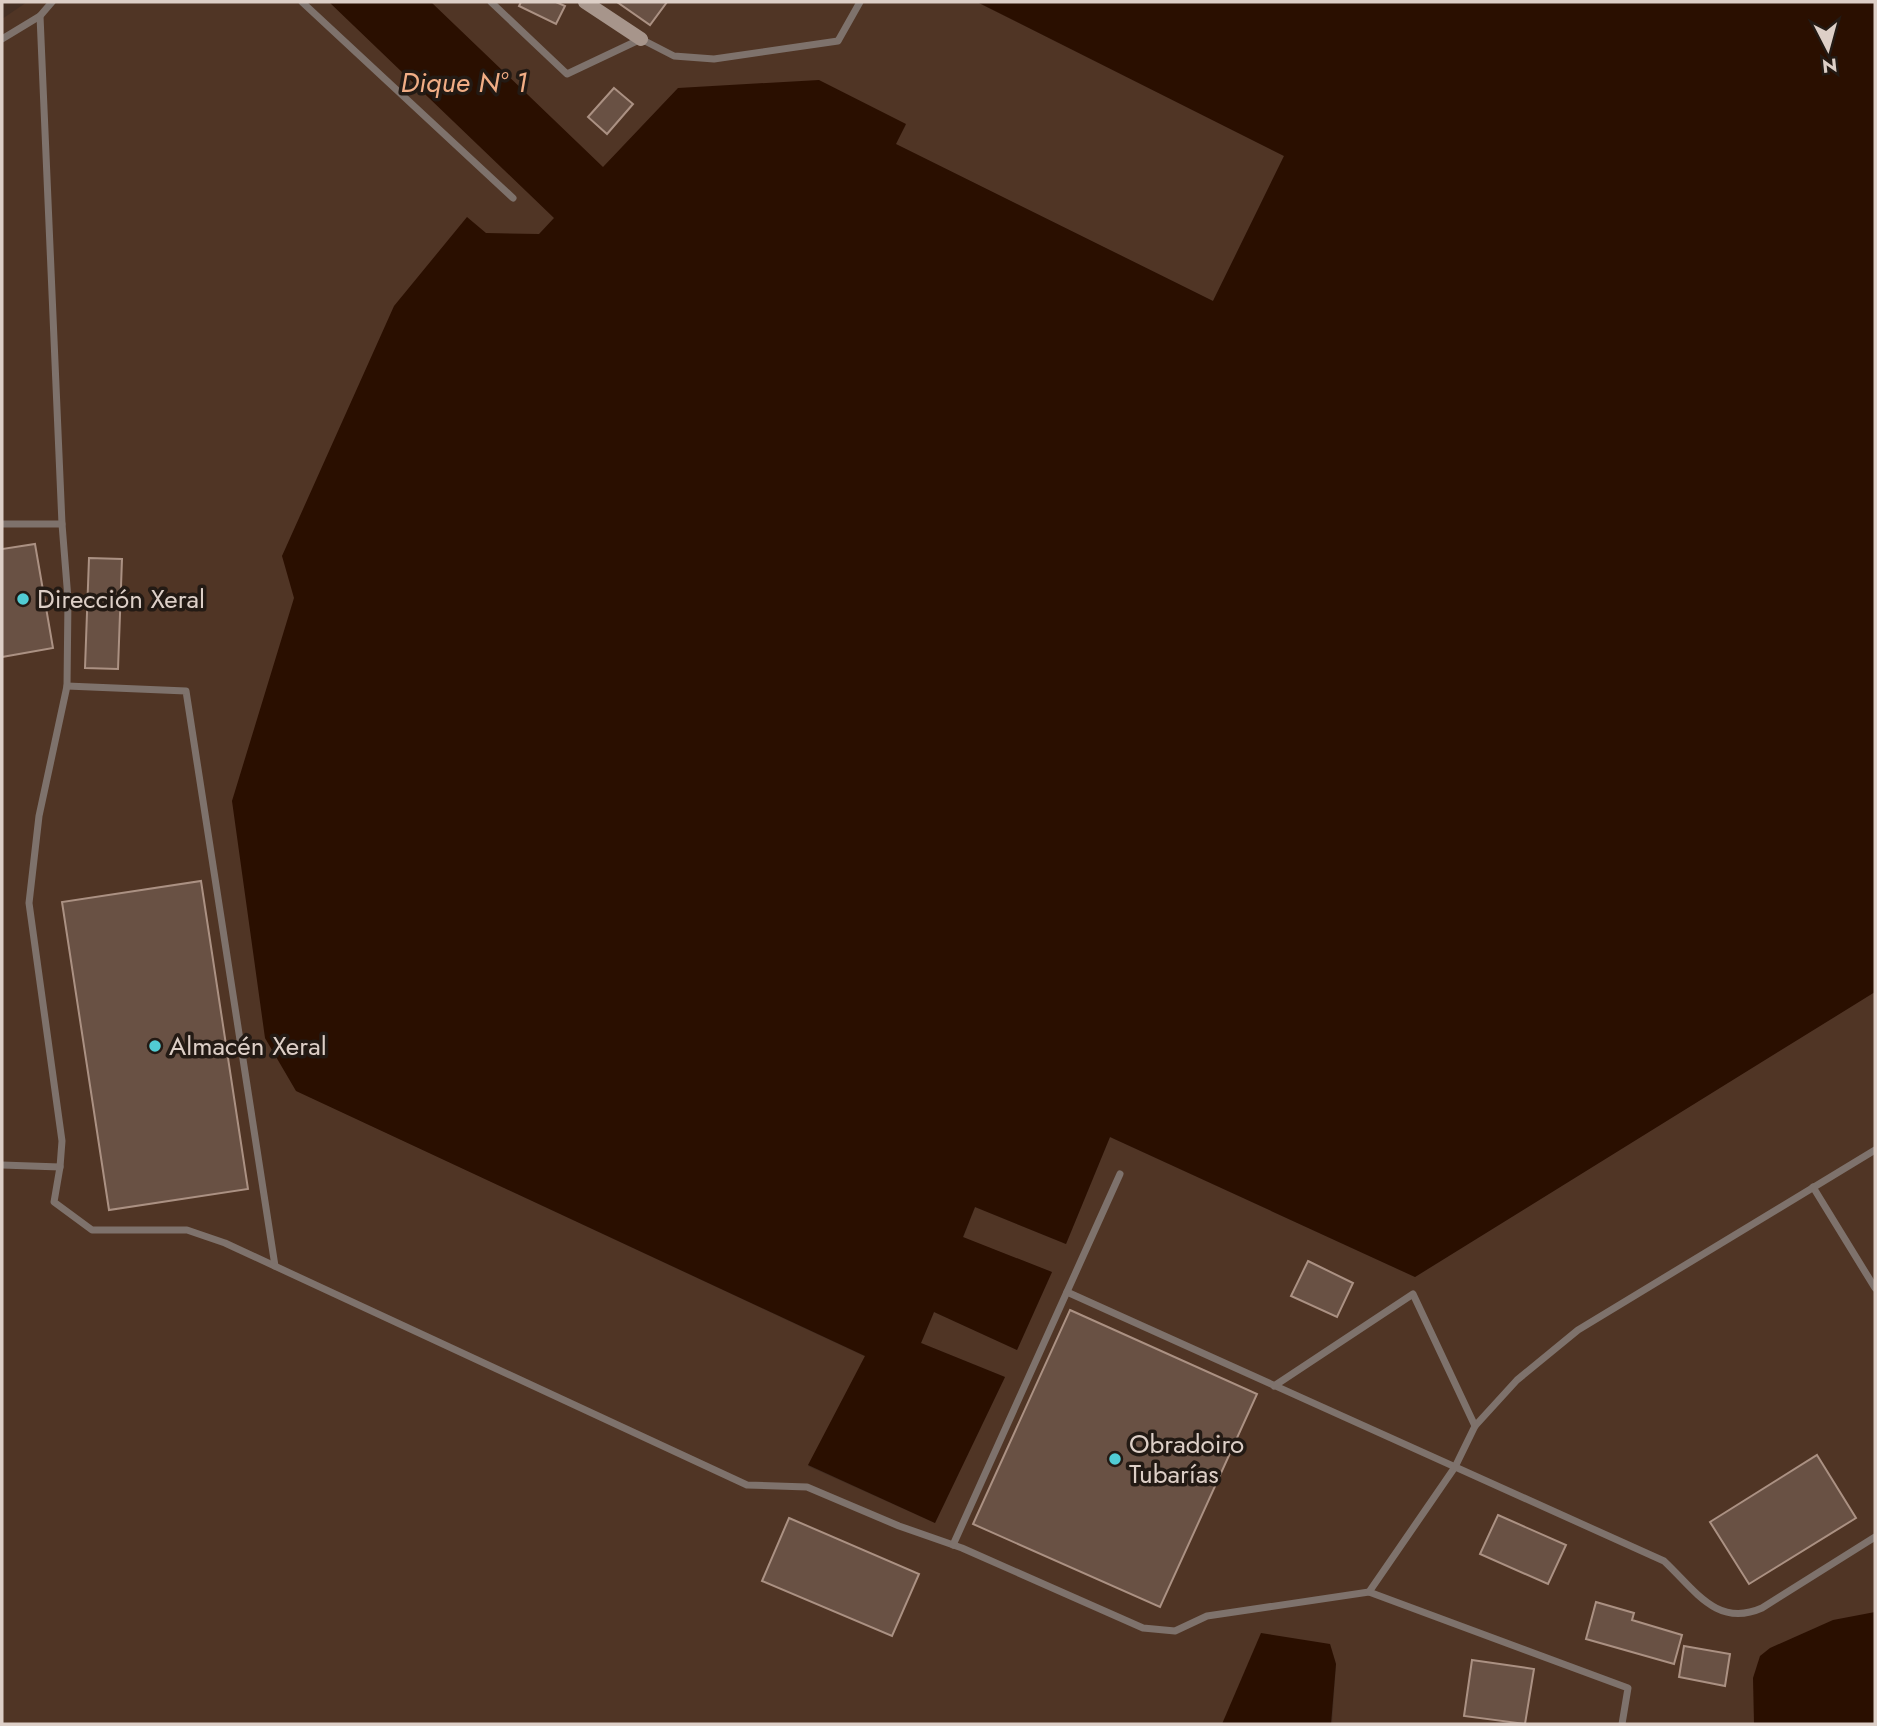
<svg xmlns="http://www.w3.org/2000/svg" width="1877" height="1726" font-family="Jost,sans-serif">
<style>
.built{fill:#503525}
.water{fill:#2a0f00}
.building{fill:#695144;stroke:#ab9183;stroke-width:2}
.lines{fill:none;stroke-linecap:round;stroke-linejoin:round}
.lane{stroke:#7e726c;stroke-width:7}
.secondary{stroke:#a7958b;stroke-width:14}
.poi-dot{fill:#51ccd4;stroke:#231a14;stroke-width:2.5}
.labels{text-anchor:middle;stroke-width:7;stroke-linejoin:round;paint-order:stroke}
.poi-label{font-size:26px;fill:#ddcfc7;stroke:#231a14;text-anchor:start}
.water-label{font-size:28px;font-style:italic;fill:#f1ad85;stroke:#231a14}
</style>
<rect width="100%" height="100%" fill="#442f23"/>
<polygon class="built" points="27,2 977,2 1284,156 1213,301 895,144 906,125 294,598 265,1038 297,1091 866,1357 808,1466 935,1523 1005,1377 921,1343 934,1312 1017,1350 1052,1272 963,1238 975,1207 1066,1244 1110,1137 1415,1277 1875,991 1875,1612 1754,1724 1332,1724 1336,1664 1330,1644 1222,1724 2,1724 2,19"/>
<g class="water">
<polygon points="329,2 431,2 603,167 678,88 819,80 906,124 896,144 1213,301 1284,156 977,2 1875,2 1875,992 1415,1277 1110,1137 1066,1244 975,1207 963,1237 1052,1272 1017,1350 934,1312 921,1343 1005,1377 935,1523 808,1465 865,1356 296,1091 265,1038 232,801 294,598 282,556 394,306 467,217 486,233 539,234 554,218"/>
<polygon points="1875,1612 1875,1724 1754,1724 1753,1678 1760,1656 1770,1648 1833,1620"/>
<polygon points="1261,1633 1330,1644 1336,1664 1331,1724 1222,1724"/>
</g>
<g class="building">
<polygon points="521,2 556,2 565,6 556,24 519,6"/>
<polygon points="617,2 667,2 650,25"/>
<polygon points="614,88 633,104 607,134 588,117"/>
<polygon points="35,544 53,648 2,657 2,549"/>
<polygon points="89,558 122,559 118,669 85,668"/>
<polygon points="201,881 248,1189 109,1210 62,902"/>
<polygon points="1308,1261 1353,1283 1337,1317 1291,1296"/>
<polygon points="1070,1310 1257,1394 1160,1607 973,1524"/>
<polygon points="1817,1455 1856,1518 1749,1584 1710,1522"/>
<polygon points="1498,1515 1566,1545 1548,1584 1480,1554"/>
<polygon points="789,1518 919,1574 892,1636 762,1581"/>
<polygon points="1596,1602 1634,1613 1632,1620 1682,1635 1674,1664 1586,1639"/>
<polygon points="1684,1646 1730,1654 1725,1686 1679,1677"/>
<polygon points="1472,1660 1534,1669 1525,1724 1464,1716"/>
</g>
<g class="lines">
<g class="lane">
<polyline points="302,2 513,198"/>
<polyline points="491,2 567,74 641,39 674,56 714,59 838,41 860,2"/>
<polyline points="2,39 40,16"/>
<polyline points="2,524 62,524 40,16 52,2"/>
<polyline points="67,686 186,691 275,1266"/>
<polyline points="2,1165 60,1167 62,1141 29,903 39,816 67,686 68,599 62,524"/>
<polyline points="60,1167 54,1202 92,1230 187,1230 225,1243 747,1485 807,1487 899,1526 962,1548 1143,1628 1175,1631 1207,1616 1369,1592 1455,1467 1475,1426 1517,1380 1578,1330 1875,1150"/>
<polyline points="1813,1187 1875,1288"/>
<path d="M1067,1292L1664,1561C1695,1590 1717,1628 1762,1608L1875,1537"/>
<polyline points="1274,1386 1413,1294 1475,1426"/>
<polyline points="953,1545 1120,1174"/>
<polyline points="1369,1592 1628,1688 1622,1724"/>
</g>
<polyline class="secondary" points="585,2 641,39"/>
</g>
<g class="poi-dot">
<circle cx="23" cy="599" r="7"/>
<circle cx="155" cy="1046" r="7"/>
<circle cx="1115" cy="1459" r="7"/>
</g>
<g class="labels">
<g class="poi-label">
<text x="37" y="608">Dirección Xeral</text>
<text x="169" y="1055">Almacén Xeral</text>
<text x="1129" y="1453">Obradoiro<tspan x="1129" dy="30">Tubarías</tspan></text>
</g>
<g class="water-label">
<text x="464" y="92">Dique Nº 1</text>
</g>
</g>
<rect width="1877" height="1726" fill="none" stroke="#ddcfc7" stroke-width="7"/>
<g transform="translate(1828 49) rotate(174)" stroke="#231a14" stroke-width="5" paint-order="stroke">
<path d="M0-5L12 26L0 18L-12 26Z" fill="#ddcfc7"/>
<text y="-10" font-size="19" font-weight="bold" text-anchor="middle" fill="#ddcfc7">N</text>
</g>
</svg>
